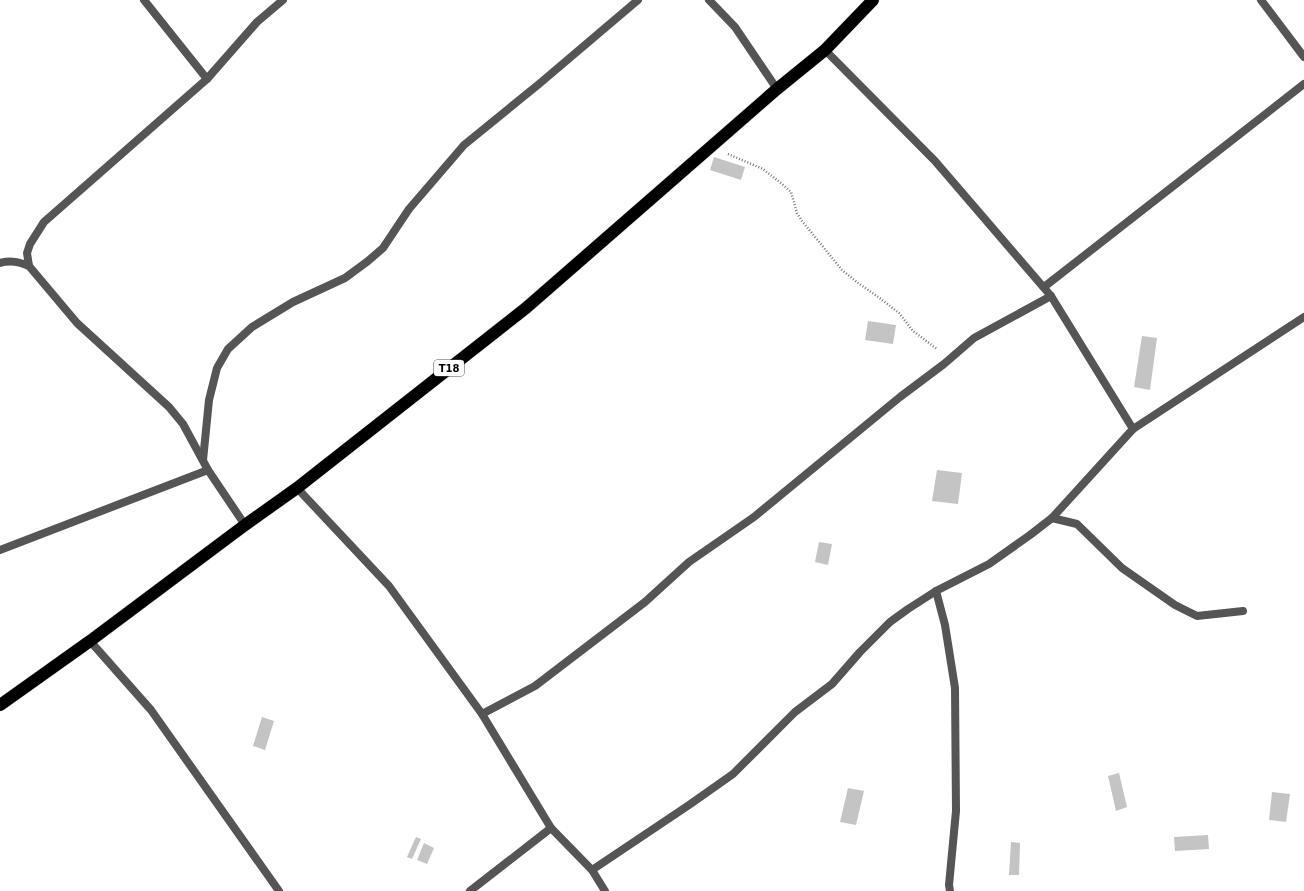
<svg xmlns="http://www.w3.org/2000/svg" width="1304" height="891" font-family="'DejaVu Sans',sans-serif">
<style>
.building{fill:#c4c4c4}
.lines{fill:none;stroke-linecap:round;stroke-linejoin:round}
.highway-casing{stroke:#dbdbdb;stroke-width:13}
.path{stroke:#777;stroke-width:2.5;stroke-dasharray:1 2;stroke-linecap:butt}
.street{stroke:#555;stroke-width:8}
.highway{stroke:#000;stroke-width:12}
.labels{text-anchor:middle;stroke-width:3;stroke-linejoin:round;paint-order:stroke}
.shield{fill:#fff;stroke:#4c4c4c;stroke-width:1}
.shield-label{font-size:10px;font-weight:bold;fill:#000}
</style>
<rect width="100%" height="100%" fill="#fff"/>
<g class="building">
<polygon points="714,157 745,167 741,180 710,170"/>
<polygon points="868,321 896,325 893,344 865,340"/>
<polygon points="1142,336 1157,338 1150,390 1134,387"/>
<polygon points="937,470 962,473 958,504 932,501"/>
<polygon points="819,542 832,544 828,565 815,562"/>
<polygon points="262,717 274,721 265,750 253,746"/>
<polygon points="1119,773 1127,807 1116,811 1108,776"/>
<polygon points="848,788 864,791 856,825 840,822"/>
<polygon points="1272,792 1290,794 1286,822 1269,820"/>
<polygon points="1208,835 1209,849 1175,851 1174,837"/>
<polygon points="416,837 421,839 412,859 407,857"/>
<polygon points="1011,842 1020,843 1019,875 1009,875"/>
<polygon points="424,843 434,848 427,864 417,860"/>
</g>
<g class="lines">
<defs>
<polyline id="highway" points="0,705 90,641 245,525 297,488 526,308 777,89 825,50 873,0"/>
</defs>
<use href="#highway" class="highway-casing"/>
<polyline class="path" points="728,154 763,169 782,184 791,192 797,213 802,221 842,270 858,283 881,299 899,313 913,331 937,349"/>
<g class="street">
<polyline points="144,0 207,79"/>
<polyline points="709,0 735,27 777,89"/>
<polyline points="1261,0 1304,57"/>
<polyline points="825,50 935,161 1051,296 1133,429"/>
<path d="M0,263C11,260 19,262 29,266"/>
<polyline points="1044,287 1304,84"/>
<polyline points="203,460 209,400 217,368 228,349 252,327 293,302 345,278 368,261 383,248 409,209 464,145 539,84 638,0"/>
<polyline points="297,488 389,586 482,714 551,828 592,870 605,891"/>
<polyline points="1052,518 1077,524 1122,568 1175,605 1197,616 1243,611"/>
<polyline points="245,525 208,470 183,424 169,407 77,323 29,266 27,253 30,244 44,222 207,79 257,22 283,0"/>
<polyline points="0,550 208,470"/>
<polyline points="936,591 945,625 955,688 956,811 949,885 950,891"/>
<polyline points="90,641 151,710 279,891"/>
<polyline points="482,714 535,686 645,602 689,562 754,517 900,397 944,364 974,338 1051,296"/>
<polyline points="592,870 689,805 733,774 795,712 832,684 860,652 890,622 908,609 936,591 989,564 1030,535 1052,518 1133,429 1304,317"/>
<polyline points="470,891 551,828"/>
</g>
<use href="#highway" class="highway"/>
</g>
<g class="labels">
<rect class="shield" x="434" y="360" width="30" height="16" rx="3"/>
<g class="shield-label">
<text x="449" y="372">T18</text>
</g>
</g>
</svg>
